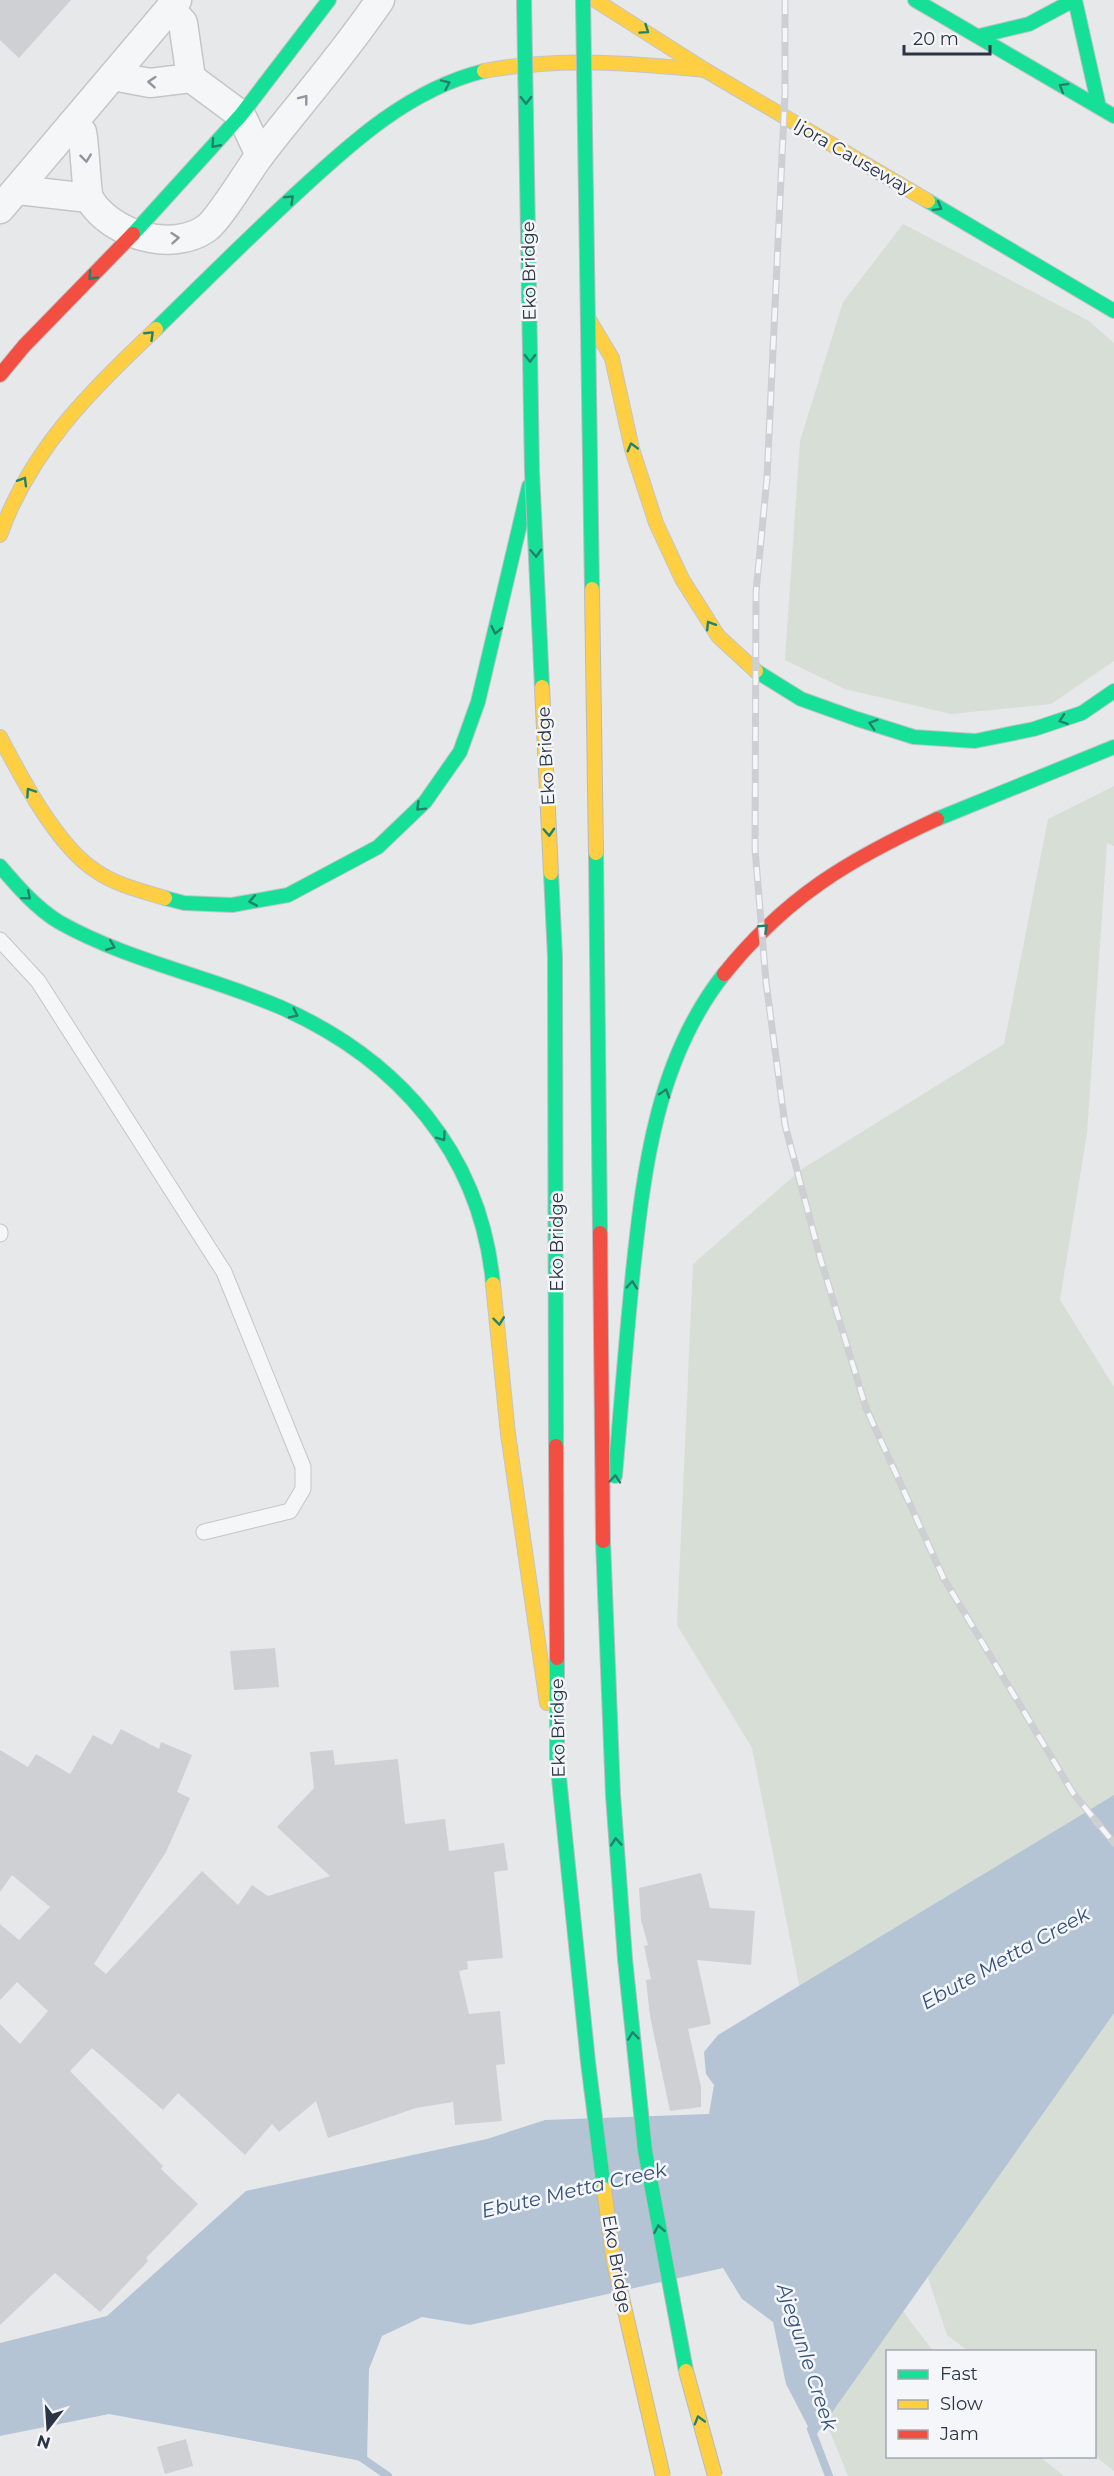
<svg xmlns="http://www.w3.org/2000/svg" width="1114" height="2476" font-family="Montserrat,sans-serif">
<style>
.green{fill:#d6ded6}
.water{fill:#b4c4d5}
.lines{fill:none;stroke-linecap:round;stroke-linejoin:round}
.stream{stroke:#b4c4d5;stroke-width:8}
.building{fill:#ced0d3}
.lane-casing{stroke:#c4c6c8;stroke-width:17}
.street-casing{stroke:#c4c6c8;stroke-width:31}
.fast-casing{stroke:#c2c5c8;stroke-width:16}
.slow-casing{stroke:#c2c5c8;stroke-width:16}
.jam-casing{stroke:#c2c5c8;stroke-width:16}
.lane{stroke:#f5f6f7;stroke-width:15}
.street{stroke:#f5f6f7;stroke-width:28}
.fast{stroke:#16e098;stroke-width:14}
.slow{stroke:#ffcf43;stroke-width:14}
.jam{stroke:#f24e42;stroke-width:14}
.rail-casing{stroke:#cecfd2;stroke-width:7}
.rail{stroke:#f4f6f9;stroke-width:4.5;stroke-dasharray:14;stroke-linecap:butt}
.fast-bridge-casing{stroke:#b8bbbf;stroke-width:16;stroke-linecap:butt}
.slow-bridge-casing{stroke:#b8bbbf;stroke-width:16;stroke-linecap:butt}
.jam-bridge-casing{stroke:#b8bbbf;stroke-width:16;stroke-linecap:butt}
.fast-bridge{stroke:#16e098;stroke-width:14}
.slow-bridge{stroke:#ffcf43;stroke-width:14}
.jam-bridge{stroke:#f24e42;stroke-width:14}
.oneway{stroke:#22816a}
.oneway2{stroke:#90959e}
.labels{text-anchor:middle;stroke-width:5;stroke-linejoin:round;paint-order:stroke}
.street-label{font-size:18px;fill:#2b3445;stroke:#f4f6f9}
.water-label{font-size:20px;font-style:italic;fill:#34527a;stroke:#f4f6f9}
</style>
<rect width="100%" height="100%" fill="#e6e8ea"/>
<g class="green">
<polygon points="903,224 1089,321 1114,343 1114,661 1051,704 951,714 845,689 785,660 800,441 843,302"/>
<polygon points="1114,786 1114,846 1107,843 1087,1133 1060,1300 1114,1387 1114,1818 800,1989 752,1748 677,1625 693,1264 802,1169 1004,1044 1048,819"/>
<polygon points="1114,1980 1114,2471 1095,2456 1094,2352 968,2351 947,2335 925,2269"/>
<polygon points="884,2286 933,2351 888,2352 888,2456 1040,2457 1064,2476 848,2476 824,2417"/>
</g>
<polygon class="water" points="1114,1795 1114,2013 814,2438 786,2384 773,2322 742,2299 723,2268 470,2325 422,2317 382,2336 369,2369 367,2462 109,2414 0,2436 0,2343 107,2316 246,2191 487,2139 545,2120 709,2114 714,2085 706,2074 704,2052 718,2035"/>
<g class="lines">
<g class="stream">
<polyline points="811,2429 829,2476"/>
<polyline points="359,2456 388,2476"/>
</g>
</g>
<g class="building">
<polygon points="0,0 71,0 19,58 0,40"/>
<polygon points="275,1648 279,1687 234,1690 230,1651"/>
<polygon points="121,1729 159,1749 161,1742 192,1755 177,1792 190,1798 166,1852 94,1964 106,1974 202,1871 238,1905 252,1885 268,1896 330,1876 277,1827 314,1788 310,1752 333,1750 335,1765 398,1759 405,1824 445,1819 449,1851 504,1843 508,1870 494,1872 503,1958 467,1961 468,1969 459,1971 469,2014 500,2011 505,2064 496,2065 502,2121 455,2125 453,2102 416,2108 328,2138 316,2101 279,2132 272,2124 245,2155 178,2093 163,2110 92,2048 70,2071 163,2166 161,2169 198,2204 146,2258 148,2261 100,2312 55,2273 0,2325 0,2024 20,2044 48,2011 17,1982 0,2000 0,1924 19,1940 50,1907 12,1875 0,1892 0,1750 28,1767 36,1754 70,1774 93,1735 112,1745"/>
<polygon points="701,1873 710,1908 755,1911 751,1965 697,1960 711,2024 688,2029 701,2087 701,2107 670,2111 650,2016 646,1980 651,1979 644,1946 648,1945 641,1920 639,1888"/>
<polygon points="186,2439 193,2466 165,2474 157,2447"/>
</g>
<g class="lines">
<defs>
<g id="lane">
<polyline points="0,940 38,981 224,1272 303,1467 303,1489 290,1511 204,1532"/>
<polyline points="0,1232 0,1234"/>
</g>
<g id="street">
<polyline points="170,8 183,23 191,78 241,115 260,155"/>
<polyline points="113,76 150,83 191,78"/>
<path d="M72,124L82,132C85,145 86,193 90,200C112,235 172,253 207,228C220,218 248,171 260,155C300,103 344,54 380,0"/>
<polyline points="18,190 89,198"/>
<polyline points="0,209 177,0"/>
</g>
<g id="fast">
<polyline points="915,0 1114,116"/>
<polyline points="1075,0 1099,107"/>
<polyline points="979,36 1029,24 1074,0"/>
<polyline points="928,201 1114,311"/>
<polyline points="133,234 241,115 329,0"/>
<path d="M156,329C203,283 249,237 298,192C352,142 410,89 484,71"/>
<polyline points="756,671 801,699 857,719 914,737 975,741 1034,729 1082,713 1114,691"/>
<polyline points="937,819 1114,747"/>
<path d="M0,866C17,886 36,908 59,922C128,961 208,976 280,1007C398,1059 481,1153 493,1284"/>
<polyline points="165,898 184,903 232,905 288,895 378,847 425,802 460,752 478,702 529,486"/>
<path d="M615,1476C621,1408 626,1339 633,1271C644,1167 657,1059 724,974"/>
</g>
<g id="slow">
<polyline points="595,0 705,70 928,201"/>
<path d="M484,71C558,57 631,63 705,70"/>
<polyline points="588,318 612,358 632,449 656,523 682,579 718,636 756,671"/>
<path d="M0,535C31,449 91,390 156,329"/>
<path d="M0,737C21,777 57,846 96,871C116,885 142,891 165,898"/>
<polyline points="493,1284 508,1434 547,1703"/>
</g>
<g id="jam">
<polyline points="0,375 24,346 133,234"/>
<path d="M724,974C786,897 848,860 937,819"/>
</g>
</defs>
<use href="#lane" class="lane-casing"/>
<use href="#street" class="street-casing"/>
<use href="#fast" class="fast-casing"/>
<use href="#slow" class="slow-casing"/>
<use href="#jam" class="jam-casing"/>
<use href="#lane" class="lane"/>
<use href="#street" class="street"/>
<use href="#fast" class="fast"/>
<use href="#slow" class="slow"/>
<use href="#jam" class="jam"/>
<defs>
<polyline id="rail" points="785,0 785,93 767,478 756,592 755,849 766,982 785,1125 820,1257 866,1408 944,1579 1073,1793 1114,1843"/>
</defs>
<use href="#rail" class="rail-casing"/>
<use href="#rail" class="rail"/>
<defs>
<g id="fast-bridge">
<polyline points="524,0 532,471 542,687"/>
<polyline points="583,0 592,589"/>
<polyline points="596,853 600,1233"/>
<polyline points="551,873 555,957 556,1446"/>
<polyline points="603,1541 613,1795 625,1959 645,2151 686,2371"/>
<polyline points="557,1658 557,1758 588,2062 604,2189"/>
</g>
<g id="slow-bridge">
<polyline points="592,589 596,853"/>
<polyline points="542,687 551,873"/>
<polyline points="604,2189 614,2263 663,2476"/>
<polyline points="686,2371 715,2476"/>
</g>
<g id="jam-bridge">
<polyline points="600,1233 603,1541"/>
<polyline points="556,1446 557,1658"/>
</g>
</defs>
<use href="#fast-bridge" class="fast-bridge-casing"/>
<use href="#slow-bridge" class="slow-bridge-casing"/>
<use href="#jam-bridge" class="jam-bridge-casing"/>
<use href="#fast-bridge" class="fast-bridge"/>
<use href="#slow-bridge" class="slow-bridge"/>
<use href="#jam-bridge" class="jam-bridge"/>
</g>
<defs><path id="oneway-chevron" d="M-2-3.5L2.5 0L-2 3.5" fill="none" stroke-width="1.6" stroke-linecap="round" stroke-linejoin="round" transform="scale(1.5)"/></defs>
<g class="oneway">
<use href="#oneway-chevron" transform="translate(645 30) rotate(34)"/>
<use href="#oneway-chevron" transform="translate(446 84) rotate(-24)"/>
<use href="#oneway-chevron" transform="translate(1063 87) rotate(-150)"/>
<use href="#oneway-chevron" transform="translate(526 100) rotate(89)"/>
<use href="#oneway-chevron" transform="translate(215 144) rotate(132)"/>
<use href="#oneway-chevron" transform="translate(290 199) rotate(-44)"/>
<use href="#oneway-chevron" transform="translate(938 207) rotate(30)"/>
<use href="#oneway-chevron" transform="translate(92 276) rotate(134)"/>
<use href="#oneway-chevron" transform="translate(150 335) rotate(-44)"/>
<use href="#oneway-chevron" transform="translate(530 358) rotate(89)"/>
<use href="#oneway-chevron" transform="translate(632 447) rotate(-105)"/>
<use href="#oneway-chevron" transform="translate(23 481) rotate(-59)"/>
<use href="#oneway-chevron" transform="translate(536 553) rotate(87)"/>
<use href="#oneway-chevron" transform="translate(710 625) rotate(-122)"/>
<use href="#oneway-chevron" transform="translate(496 630) rotate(102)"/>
<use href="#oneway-chevron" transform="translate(1063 720) rotate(161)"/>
<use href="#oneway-chevron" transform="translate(873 724) rotate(-163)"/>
<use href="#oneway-chevron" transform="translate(30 792) rotate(-124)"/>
<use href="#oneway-chevron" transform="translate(420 807) rotate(135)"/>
<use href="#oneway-chevron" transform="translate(549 832) rotate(87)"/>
<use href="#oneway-chevron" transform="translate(27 896) rotate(40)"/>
<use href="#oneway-chevron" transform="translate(253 901) rotate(170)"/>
<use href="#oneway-chevron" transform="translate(764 928) rotate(-43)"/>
<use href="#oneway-chevron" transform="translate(111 946) rotate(22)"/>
<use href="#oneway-chevron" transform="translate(294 1014) rotate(26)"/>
<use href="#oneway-chevron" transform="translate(665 1093) rotate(-72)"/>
<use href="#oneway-chevron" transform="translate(442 1137) rotate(54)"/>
<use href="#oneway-chevron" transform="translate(632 1285) rotate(-85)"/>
<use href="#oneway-chevron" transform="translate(499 1321) rotate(83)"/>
<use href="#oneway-chevron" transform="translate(615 1479) rotate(-85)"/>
<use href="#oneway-chevron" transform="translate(616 1842) rotate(-94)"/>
<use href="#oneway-chevron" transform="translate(633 2036) rotate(-96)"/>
<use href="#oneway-chevron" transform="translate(659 2229) rotate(-100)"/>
<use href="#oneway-chevron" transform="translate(699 2420) rotate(-106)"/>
</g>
<g class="oneway2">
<use href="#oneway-chevron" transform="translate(152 82) rotate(-176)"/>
<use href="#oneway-chevron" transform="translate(304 99) rotate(-52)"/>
<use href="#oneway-chevron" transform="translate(86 158) rotate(84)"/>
<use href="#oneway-chevron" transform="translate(175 238) rotate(-5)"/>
</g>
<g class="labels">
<g class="street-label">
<text transform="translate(853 157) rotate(30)" y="6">Ijora Causeway</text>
<text transform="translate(529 271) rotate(-91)" y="6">Eko Bridge</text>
<text transform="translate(546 756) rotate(-93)" y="6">Eko Bridge</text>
<text transform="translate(557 1242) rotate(-90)" y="6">Eko Bridge</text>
<text transform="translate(558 1728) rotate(-91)" y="6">Eko Bridge</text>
<text transform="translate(617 2264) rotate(80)" y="6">Eko Bridge</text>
</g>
<g class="water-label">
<text transform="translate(1005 1958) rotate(-29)" y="7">Ebute Metta Creek</text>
<text transform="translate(574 2190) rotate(-13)" y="7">Ebute Metta Creek</text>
<text transform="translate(807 2357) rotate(72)" y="7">Ajegunle Creek</text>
</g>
</g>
<rect x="886" y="2350" width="210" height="108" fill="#f4f6f9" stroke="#a4a8b1" stroke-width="1.5"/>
<rect x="898" y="2370" width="30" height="9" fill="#16e098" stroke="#a4a8b1" stroke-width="1.5"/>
<text x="940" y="2380" font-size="18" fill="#2b3445">Fast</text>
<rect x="898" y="2400" width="30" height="9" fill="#ffcf43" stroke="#a4a8b1" stroke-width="1.5"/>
<text x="940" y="2410" font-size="18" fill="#2b3445">Slow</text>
<rect x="898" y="2430" width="30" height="9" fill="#f24e42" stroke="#a4a8b1" stroke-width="1.5"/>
<text x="940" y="2440" font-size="18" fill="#2b3445">Jam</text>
<g transform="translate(48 2428) rotate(197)" stroke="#f4f6f9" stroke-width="4.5" paint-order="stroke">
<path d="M0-4.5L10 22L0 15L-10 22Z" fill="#2b3445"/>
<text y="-9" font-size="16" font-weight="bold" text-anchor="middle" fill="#2b3445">N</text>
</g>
<path d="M904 45v9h86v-9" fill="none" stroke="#2b3445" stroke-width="3"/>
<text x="913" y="45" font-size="18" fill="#2b3445" stroke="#f4f6f9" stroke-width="4.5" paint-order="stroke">20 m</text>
</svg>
